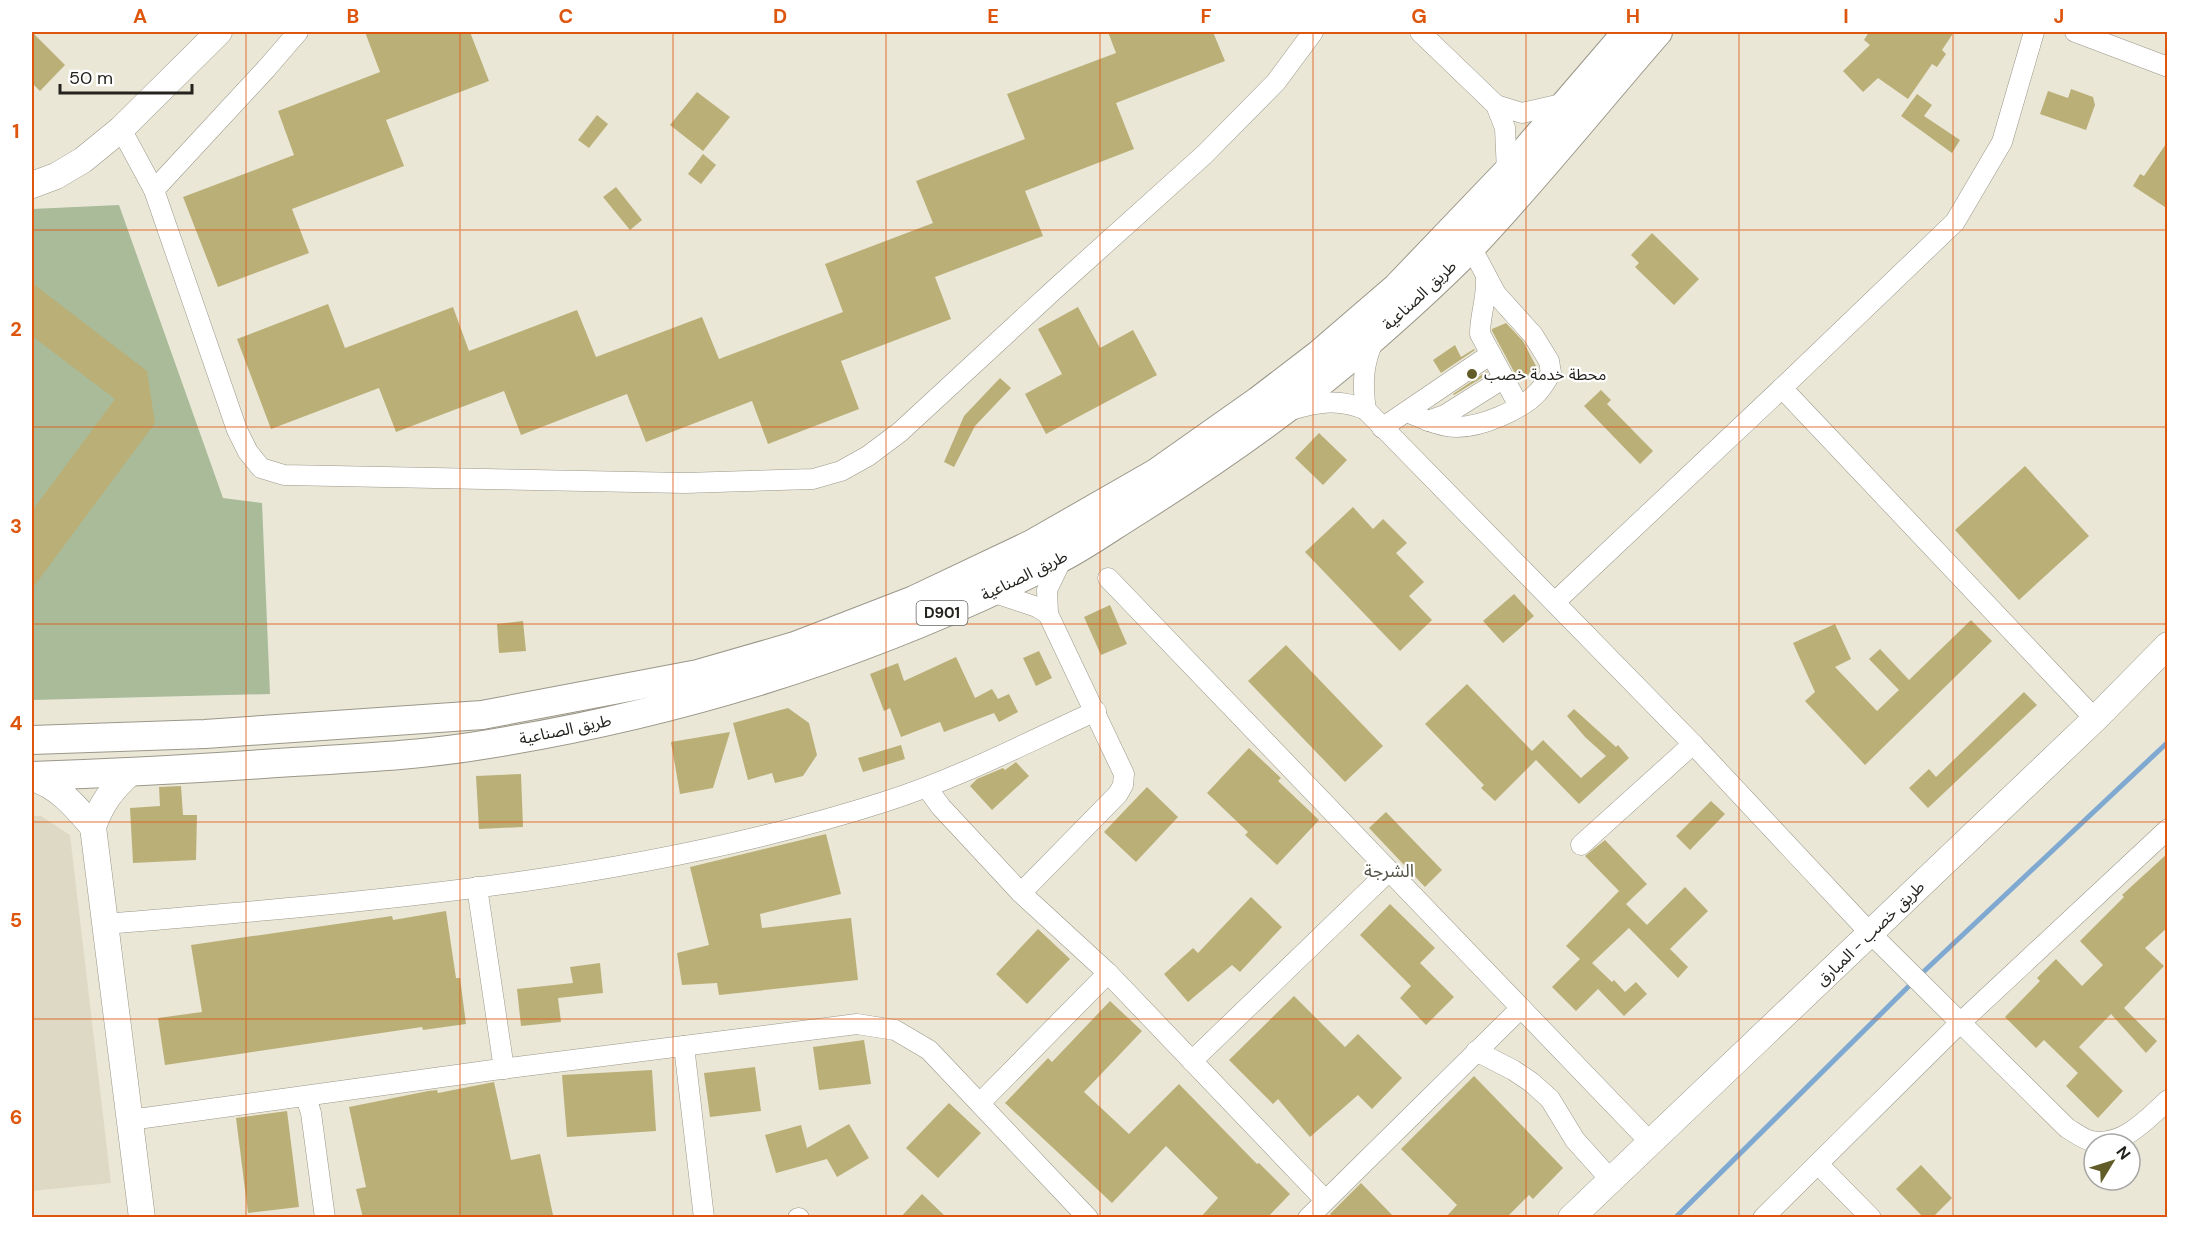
<svg xmlns="http://www.w3.org/2000/svg" width="2199" height="1249" font-family="'DM Sans','Noto Sans Arabic',sans-serif">
<style>
.built{fill:#ded9c4}
.green{fill:#a9bb99}
.lines{fill:none;stroke-linecap:round;stroke-linejoin:round}
.stream{stroke:#7fa9d1;stroke-width:5}
.building{fill:#bbaf78}
.minor-casing{stroke:#9a9789;stroke-width:21}
.major-casing{stroke:#9a9789;stroke-width:27}
.highway-casing{stroke:#9a9789;stroke-width:30}
.minor{stroke:#fff;stroke-width:20}
.major{stroke:#fff;stroke-width:26}
.highway{stroke:#fff;stroke-width:28}
.grid{fill:none;stroke:#de560d;stroke-width:1.5;stroke-opacity:0.55}
.poi-dot{fill:#625c29;stroke:#fff;stroke-width:2}
.labels{text-anchor:middle;stroke-width:4.5;stroke-linejoin:round;paint-order:stroke}
.shield{fill:#fff;stroke:#666562;stroke-width:1.5}
.shield-label{font-size:15px;font-weight:bold;fill:#24231e}
.street-label{font-size:16px;fill:#24231e;stroke:#fff}
.poi-label{font-size:16px;fill:#24231e;stroke:#fff;text-anchor:start}
.neighbourhood-label{font-size:18px;fill:#545245;stroke:#fff}
.neatline{fill:none;stroke:#de560d;stroke-width:2}
.grid-label{font-size:20px;text-anchor:middle;font-weight:bold;fill:#de560d}
</style>
<rect width="100%" height="100%" fill="#eae7d7"/>
<polygon class="built" points="32,816 41,816 70,835 111,1183 32,1191"/>
<polygon class="green" points="119,205 223,498 262,503 270,694 32,700 32,209"/>
<g class="lines">
<g class="stream">
<polyline points="1919,976 2168,742"/>
<polyline points="1675,1218 1913,982"/>
</g>
</g>
<g class="building">
<polygon points="32,32 65,65 40,91 32,83"/>
<polygon points="365,32 470,32 489,81 386,120 404,166 292,209 309,253 218,287 183,197 294,155 278,111 380,72"/>
<polygon points="1108,32 1213,32 1225,61 1116,103 1134,149 1025,191 1043,236 935,277 951,319 841,361 859,409 768,444 752,401 646,442 627,394 521,435 504,391 396,432 379,388 271,429 237,339 328,304 345,348 453,307 469,351 577,310 596,357 702,317 719,359 843,312 825,264 933,223 916,181 1025,139 1007,94 1116,53"/>
<polygon points="1869,32 1954,32 1942,50 1946,54 1937,67 1932,64 1908,99 1878,78 1863,92 1843,71 1870,45 1864,40"/>
<polygon points="2071,89 2093,97 2095,105 2086,130 2040,114 2048,91 2068,98"/>
<polygon points="697,92 730,117 703,151 670,125"/>
<polygon points="1917,94 1932,105 1924,116 1960,140 1952,153 1901,116"/>
<polygon points="597,115 608,124 589,148 578,140"/>
<polygon points="2168,141 2168,209 2133,186 2140,174 2144,176"/>
<polygon points="703,154 716,165 701,184 688,174"/>
<polygon points="616,187 642,220 630,230 603,197"/>
<polygon points="1652,233 1699,279 1674,305 1635,267 1639,263 1631,255"/>
<polygon points="32,283 147,371 155,423 32,589 32,511 115,399 32,336"/>
<polygon points="1078,307 1100,348 1133,330 1157,375 1046,434 1025,394 1062,374 1038,329"/>
<polygon points="1506,323 1523,341 1538,370 1519,381 1492,331 1492,329"/>
<polygon points="1455,345 1461,357 1474,349 1475,350 1441,373 1433,360"/>
<polygon points="1487,371 1488,374 1454,395 1453,394"/>
<polygon points="1000,378 1011,388 975,426 954,467 944,462 964,416"/>
<polygon points="1601,390 1611,400 1607,404 1653,451 1640,464 1584,406"/>
<polygon points="1319,433 1347,460 1323,485 1295,458"/>
<polygon points="2025,466 2089,536 2019,600 1955,530"/>
<polygon points="1353,507 1373,529 1383,519 1407,543 1396,553 1424,582 1409,596 1432,620 1400,651 1305,552"/>
<polygon points="1514,594 1534,616 1503,643 1483,621"/>
<polygon points="1110,605 1127,644 1101,655 1084,617"/>
<polygon points="1971,620 1992,641 1865,765 1805,701 1815,692 1793,643 1835,624 1851,659 1835,667 1877,711 1899,690 1869,659 1880,649 1909,680"/>
<polygon points="523,621 526,651 499,653 497,624"/>
<polygon points="1286,645 1383,746 1345,782 1248,681"/>
<polygon points="1039,651 1052,678 1036,686 1023,658"/>
<polygon points="956,657 975,698 992,689 998,699 1009,694 1018,712 999,722 994,713 944,732 940,722 901,737 890,708 884,711 870,674 898,663 904,681"/>
<polygon points="1467,684 1532,751 1543,740 1581,778 1606,756 1585,737 1567,716 1574,709 1616,747 1618,745 1629,758 1579,804 1536,760 1495,801 1481,788 1484,785 1425,724"/>
<polygon points="2024,692 2037,705 1928,808 1909,788 1929,769 1936,777"/>
<polygon points="788,708 809,723 817,755 803,776 775,783 772,773 748,780 733,723"/>
<polygon points="730,732 713,788 680,794 671,742"/>
<polygon points="901,745 905,759 863,772 858,758"/>
<polygon points="1249,748 1281,778 1278,781 1319,820 1277,865 1245,835 1248,832 1207,793"/>
<polygon points="1016,762 1029,776 992,810 970,786 977,779 1003,768 1005,770"/>
<polygon points="521,774 523,827 479,829 476,776"/>
<polygon points="181,786 183,815 197,815 196,860 133,863 130,808 160,806 159,787"/>
<polygon points="1147,787 1178,817 1136,862 1104,832"/>
<polygon points="1711,801 1725,814 1690,850 1676,836"/>
<polygon points="1386,812 1442,870 1425,887 1369,828"/>
<polygon points="826,834 841,894 760,914 762,928 851,918 858,980 719,995 717,983 682,985 677,953 709,945 690,867"/>
<polygon points="1605,840 1647,884 1626,904 1647,925 1685,887 1708,911 1670,949 1688,967 1678,978 1629,928 1592,963 1612,982 1614,980 1625,992 1636,982 1647,994 1624,1016 1598,989 1576,1011 1552,987 1580,959 1566,946 1619,891 1585,856"/>
<polygon points="2168,853 2168,927 2145,948 2164,966 2124,1008 2157,1041 2146,1053 2111,1014 2079,1047 2123,1091 2098,1118 2066,1086 2078,1073 2044,1040 2036,1048 2005,1017 2040,981 2037,978 2056,959 2082,986 2103,965 2080,941 2124,897 2122,895"/>
<polygon points="1251,897 1282,927 1240,972 1232,965 1188,1002 1164,974 1193,948 1198,953"/>
<polygon points="1390,904 1435,948 1420,963 1454,997 1426,1025 1400,998 1411,986 1360,935"/>
<polygon points="446,911 456,978 460,978 466,1024 423,1030 422,1027 165,1065 158,1018 202,1012 191,945 392,916 393,920"/>
<polygon points="1038,929 1070,959 1027,1004 996,974"/>
<polygon points="600,963 603,993 558,998 561,1022 521,1026 517,989 573,983 570,967"/>
<polygon points="1294,996 1345,1047 1358,1034 1402,1078 1372,1109 1358,1095 1310,1137 1278,1099 1273,1104 1229,1060"/>
<polygon points="1110,1001 1142,1031 1084,1092 1129,1134 1179,1084 1257,1164 1259,1163 1290,1194 1267,1218 1200,1218 1218,1198 1166,1146 1112,1203 1005,1103 1048,1058 1052,1062"/>
<polygon points="864,1040 871,1084 819,1090 813,1047"/>
<polygon points="755,1067 761,1111 710,1117 704,1073"/>
<polygon points="652,1070 656,1131 567,1137 562,1075"/>
<polygon points="1474,1076 1563,1168 1533,1199 1529,1195 1506,1218 1445,1218 1457,1205 1401,1149"/>
<polygon points="494,1082 511,1160 540,1154 553,1215 539,1218 363,1218 356,1189 366,1187 349,1107 428,1091 437,1090 438,1093"/>
<polygon points="949,1103 981,1133 938,1178 906,1148"/>
<polygon points="287,1111 299,1207 248,1213 236,1118"/>
<polygon points="849,1124 869,1158 837,1177 827,1159 776,1173 765,1135 801,1125 807,1148"/>
<polygon points="1921,1165 1952,1198 1932,1218 1924,1218 1896,1189"/>
<polygon points="1361,1183 1395,1218 1334,1218 1330,1214"/>
<polygon points="922,1194 947,1218 900,1218"/>
</g>
<g class="lines">
<defs>
<g id="minor">
<polyline points="1420,32 1496,105 1505,128 1507,172"/>
<polyline points="2034,32 2002,142 1955,222 1782,388 2095,719"/>
<polyline points="2075,32 2168,67"/>
<polyline points="1496,105 1522,113 1566,103"/>
<polyline points="121,129 154,190 237,430 248,452 261,468 284,475 685,483 813,479 841,471 868,456 900,432 1055,289 1205,154 1276,82 1313,32"/>
<polyline points="154,190 266,69 298,32"/>
<path d="M1486,278C1487,299 1480,314 1480,334L1519,406"/>
<path d="M1291,410C1317,402 1340,398 1366,410L1693,744L1870,933L2067,1128C2074,1132 2084,1140 2092,1141C2123,1147 2147,1119 2168,1100"/>
<path d="M1366,410C1362,384 1363,363 1374,340"/>
<path d="M1407,412C1422,418 1440,427 1457,427C1481,427 1522,410 1538,392C1543,387 1547,379 1551,373L1549,361L1533,335L1496,294L1471,247"/>
<polyline points="1428,421 1445,415 1504,378"/>
<polyline points="1382,428 1491,354"/>
<polyline points="1063,557 1047,590 1048,614 1124,774 1123,785 1118,794 1021,893 1108,973 1325,1200"/>
<polyline points="1108,578 1521,1008 1308,1218"/>
<polyline points="992,592 1037,607 1048,614"/>
<polyline points="1555,602 1782,388"/>
<polyline points="927,788 941,807 1021,893"/>
<polyline points="1581,845 1693,744"/>
<polyline points="477,887 504,1069"/>
<path d="M106,924C366,902 634,882 884,802C957,779 1026,743 1096,711"/>
<polyline points="1521,1008 1650,1142"/>
<polyline points="684,1046 704,1218"/>
<polyline points="1476,1051 1513,1070 1531,1082 1550,1099 1575,1140 1610,1179"/>
<polyline points="1192,1061 1389,871"/>
<polyline points="306,1097 311,1113 325,1218"/>
<polyline points="980,1103 1108,973"/>
<polyline points="130,1120 493,1070 857,1024 895,1030 929,1050 1088,1218"/>
<polyline points="1818,1164 1871,1218"/>
<polyline points="798,1218 799,1218"/>
<polyline points="1763,1218 1960,1023 2168,829"/>
</g>
<g id="major">
<polyline points="32,185 56,176 83,160 121,129 219,32"/>
<path d="M130,773C112,789 101,804 93,827L142,1218"/>
<path d="M32,778C59,786 75,806 93,827"/>
<polyline points="1571,1218 2095,719 2168,645"/>
</g>
<g id="highway">
<polyline points="32,740 205,734 482,715 698,674 795,646 914,600 1032,544 1156,473 1258,401 1318,355 1397,287 1507,172 1627,32"/>
<path d="M32,776C119,773 206,768 293,762C359,758 425,755 489,744C686,712 880,651 1057,560C1085,546 1111,527 1137,511C1221,458 1304,400 1378,334C1411,305 1444,275 1474,244C1538,176 1597,102 1658,32"/>
</g>
</defs>
<use href="#minor" class="minor-casing"/>
<use href="#major" class="major-casing"/>
<use href="#highway" class="highway-casing"/>
<use href="#minor" class="minor"/>
<use href="#major" class="major"/>
<use href="#highway" class="highway"/>
</g>
<path class="grid" d="M246,32V1218M460,32V1218M673,32V1218M886,32V1218M1100,32V1218M1313,32V1218M1526,32V1218M1739,32V1218M1953,32V1218M32,230H2168M32,427H2168M32,624H2168M32,822H2168M32,1019H2168"/>
<circle class="poi-dot" cx="1472" cy="374" r="6"/>
<g class="labels">
<rect class="shield" x="916.5" y="601" width="51" height="24" rx="4.5"/>
<g class="shield-label">
<text x="942" y="618">D901</text>
</g>
<g class="street-label">
<text transform="translate(1419 295) rotate(-43)" y="6">طريق الصناعية</text>
<text transform="translate(1024 575) rotate(-26)" y="6">طريق الصناعية</text>
<text transform="translate(565 729) rotate(-12)" y="6">طريق الصناعية</text>
<text transform="translate(1870 933) rotate(-44)" y="6">طريق خصب - المبارق</text>
</g>
<g class="poi-label">
<text x="1484" y="380">محطة خدمة خصب</text>
</g>
<g class="neighbourhood-label">
<text x="1389" y="877">الشرجة</text>
</g>
</g>
<rect width="2199" height="1249" fill="none" stroke="#ffffff" stroke-width="66"/>
<g transform="translate(2112 1162) rotate(52)"><circle r="28" fill="#ffffff" stroke="#a7a7a5" stroke-width="1.5"/>
<path d="M0-4.5L10 22L0 15L-10 22Z" fill="#625c29"/>
<text y="-9" font-size="16" font-weight="bold" text-anchor="middle" fill="#24231e">N</text>
</g>
<path d="M60 84v9h132v-9" fill="none" stroke="#24231e" stroke-width="3"/>
<text x="69" y="84" font-size="18" fill="#24231e" stroke="#ffffff" stroke-width="4.5" paint-order="stroke">50 m</text>
<rect x="33" y="33" width="2133" height="1183" class="neatline"/>
<g class="grid-label">
<text x="140" y="23">A</text>
<text x="353" y="23">B</text>
<text x="566" y="23">C</text>
<text x="780" y="23">D</text>
<text x="993" y="23">E</text>
<text x="1206" y="23">F</text>
<text x="1419" y="23">G</text>
<text x="1633" y="23">H</text>
<text x="1846" y="23">I</text>
<text x="2059" y="23">J</text>
<text x="16" y="138">1</text>
<text x="16" y="336">2</text>
<text x="16" y="533">3</text>
<text x="16" y="730">4</text>
<text x="16" y="927">5</text>
<text x="16" y="1124">6</text>
</g>
</svg>
